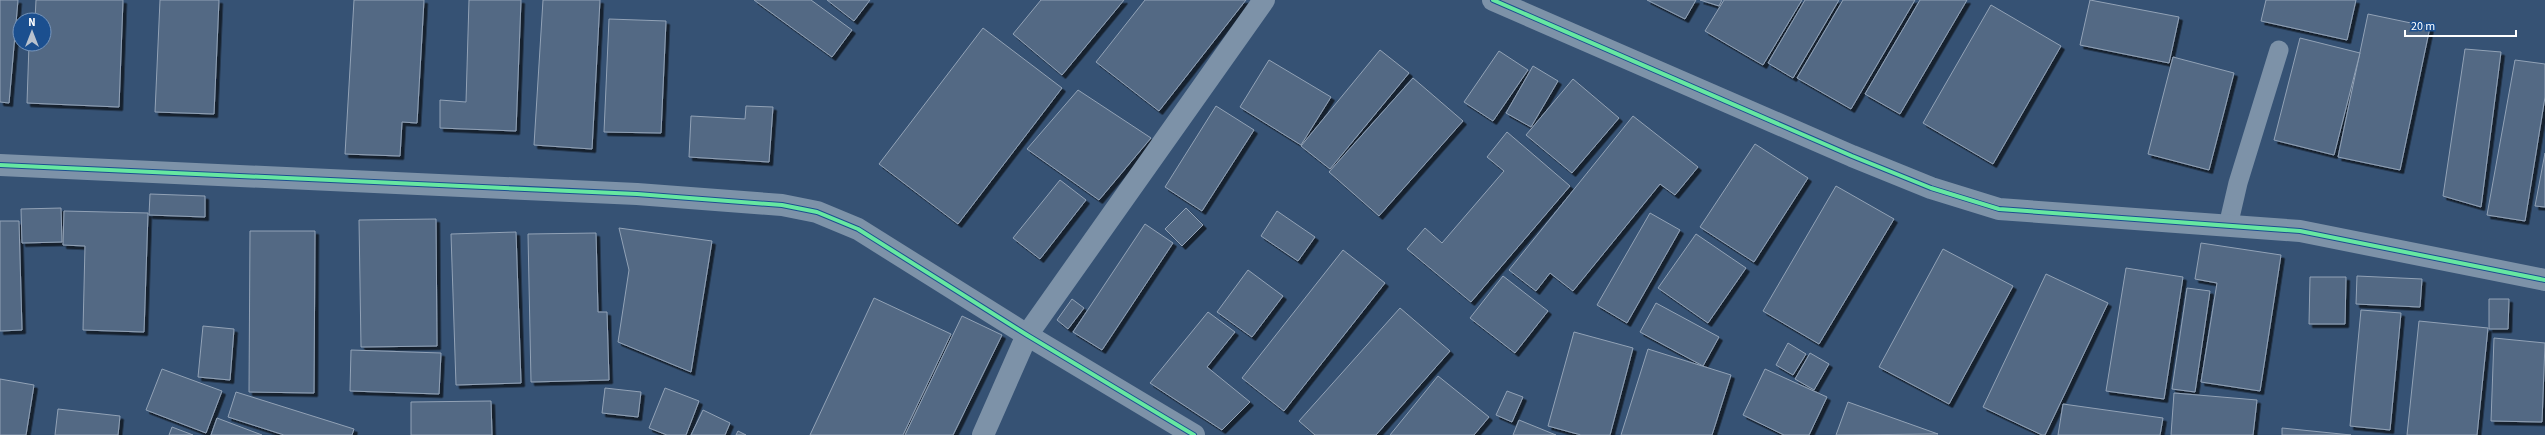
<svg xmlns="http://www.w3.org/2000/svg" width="2545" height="435" font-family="'Source Sans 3',sans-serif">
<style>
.building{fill:#526984;stroke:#92a2b6;filter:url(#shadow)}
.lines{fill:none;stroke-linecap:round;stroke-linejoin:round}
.service{stroke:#7d92a8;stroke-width:19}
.minor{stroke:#7d92a8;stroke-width:22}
.cycleway-casing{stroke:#1b4f8f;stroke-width:6}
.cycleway{stroke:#66e7a1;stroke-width:4}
</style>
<defs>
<filter id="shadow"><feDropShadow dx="3.5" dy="3.5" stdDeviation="0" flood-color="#0009"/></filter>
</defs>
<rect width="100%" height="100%" fill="#365274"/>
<g class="building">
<polygon points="0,0 18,0 9,103 0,102"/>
<polygon points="36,0 123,0 119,107 27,103 29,44 44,44 44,20 35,20"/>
<polygon points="160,0 219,0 214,114 155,112"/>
<polygon points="354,0 424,0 417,123 402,122 400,156 345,154"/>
<polygon points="469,0 521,0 516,131 440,128 440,100 466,102"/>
<polygon points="543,0 600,0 592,149 534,145"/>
<polygon points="754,0 811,0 852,30 832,57"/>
<polygon points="827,0 870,0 854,21"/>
<polygon points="1041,0 1124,0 1062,75 1013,34"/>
<polygon points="1145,0 1246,0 1159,111 1096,62"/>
<polygon points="1647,0 1696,0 1685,19"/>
<polygon points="1700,0 1722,0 1719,6"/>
<polygon points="1724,0 1802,0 1763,65 1705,31"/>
<polygon points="1805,0 1839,0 1793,78 1768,63"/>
<polygon points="1843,0 1915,0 1851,109 1797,78"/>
<polygon points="1920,0 1967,0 1900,114 1865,94"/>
<polygon points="2090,0 2179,17 2169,63 2080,45"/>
<polygon points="2266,0 2356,0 2347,40 2261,21"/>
<polygon points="1991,5 2061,46 1993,164 1923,123"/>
<polygon points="2368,14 2430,27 2400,170 2338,157"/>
<polygon points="609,19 666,21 661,133 604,132"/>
<polygon points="983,28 1062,88 958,224 879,164"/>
<polygon points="2300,38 2360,53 2334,155 2274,140"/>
<polygon points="2465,49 2501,52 2481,207 2443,196"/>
<polygon points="1380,50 1409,73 1330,169 1301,146"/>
<polygon points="1499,51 1528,70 1493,121 1464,102"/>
<polygon points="2173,57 2234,73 2209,170 2148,154"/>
<polygon points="1269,60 1331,97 1301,145 1240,107"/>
<polygon points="2515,60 2545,64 2545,97 2525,221 2487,215"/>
<polygon points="1533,66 1558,81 1531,127 1506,113"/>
<polygon points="1413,78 1463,121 1379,216 1329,172"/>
<polygon points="1573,79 1619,118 1572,173 1526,135"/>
<polygon points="1078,90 1151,138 1099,200 1027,149"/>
<polygon points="746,106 773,107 769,162 689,157 691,116 745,119"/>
<polygon points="1216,106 1254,130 1202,211 1165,187"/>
<polygon points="1633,116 1698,167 1675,195 1660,184 1573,291 1550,273 1536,291 1509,270"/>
<polygon points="1507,132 1570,186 1471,302 1407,249 1425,228 1442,243 1504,171 1487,157"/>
<polygon points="1755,144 1808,178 1754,262 1700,227"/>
<polygon points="2545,153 2545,207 2535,206"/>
<polygon points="1060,180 1086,200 1040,259 1013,238"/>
<polygon points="1836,186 1894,219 1819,344 1763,311"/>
<polygon points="150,194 205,196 205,217 149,215"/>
<polygon points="61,208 62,242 22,243 21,209"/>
<polygon points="1186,208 1203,225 1182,246 1165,229"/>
<polygon points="64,211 148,213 144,332 83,330 85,246 63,245"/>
<polygon points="1277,211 1315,237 1298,261 1261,236"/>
<polygon points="1650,213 1680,230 1627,323 1597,305"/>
<polygon points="436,219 437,346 361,347 359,220"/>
<polygon points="0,221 19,221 22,330 0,331"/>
<polygon points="1145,224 1173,243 1102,350 1073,332"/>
<polygon points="619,228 712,241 691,372 618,342 629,270"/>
<polygon points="250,231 315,231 314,393 249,392"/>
<polygon points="516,232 521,383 456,385 451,234"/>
<polygon points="596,233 598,312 607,312 609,380 531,382 528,234"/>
<polygon points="1696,234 1746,268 1708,323 1658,288"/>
<polygon points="2201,243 2281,255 2260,391 2201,382 2217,283 2195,279"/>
<polygon points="1943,249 2013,286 1949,404 1879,367"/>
<polygon points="1343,250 1385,283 1284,411 1242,378"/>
<polygon points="2126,268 2183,277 2164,399 2106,391"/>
<polygon points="1248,270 1283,296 1252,337 1217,312"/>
<polygon points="2046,274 2108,303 2045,435 2042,435 1983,407"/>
<polygon points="1503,276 1548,311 1515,353 1470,318"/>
<polygon points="2357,276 2422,279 2420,307 2356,304"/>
<polygon points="2310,277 2346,277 2345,324 2309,324"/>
<polygon points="2187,288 2210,291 2195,392 2172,389"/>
<polygon points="874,298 951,334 903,435 810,435"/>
<polygon points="1072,299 1084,308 1068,329 1057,320"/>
<polygon points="2489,299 2509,299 2508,329 2489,329"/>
<polygon points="1656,303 1719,337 1703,366 1640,332"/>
<polygon points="1400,308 1450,351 1376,435 1315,435 1299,421"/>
<polygon points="2361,310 2401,313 2390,430 2350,426"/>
<polygon points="1208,312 1235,332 1207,367 1250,402 1222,430 1150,383"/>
<polygon points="962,316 1002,335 953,435 905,435"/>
<polygon points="2419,321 2488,328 2477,435 2407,435"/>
<polygon points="203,326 234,329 230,380 198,377"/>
<polygon points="1574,332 1633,348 1610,435 1581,435 1548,426"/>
<polygon points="2494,338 2545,343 2542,422 2491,421"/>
<polygon points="1788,343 1806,354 1793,375 1776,365"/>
<polygon points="1648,349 1731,375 1712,435 1621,435"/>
<polygon points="351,350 441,353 439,394 350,391"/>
<polygon points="1810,353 1829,364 1814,390 1795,379"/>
<polygon points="162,369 222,391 206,433 146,410"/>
<polygon points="1765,369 1827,397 1809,435 1784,435 1743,415"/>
<polygon points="1438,376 1489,417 1474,435 1390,435"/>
<polygon points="0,379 34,385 26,435 0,435"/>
<polygon points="605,388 641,392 638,417 602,413"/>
<polygon points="665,388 699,401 686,435 667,435 649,428"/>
<polygon points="1507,391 1523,397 1512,422 1496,415"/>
<polygon points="236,392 354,429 352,435 284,435 228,417"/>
<polygon points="2174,393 2257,400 2253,435 2171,435"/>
<polygon points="491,401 492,435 411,435 411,402"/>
<polygon points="1848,402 1938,434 1836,435"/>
<polygon points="2063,404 2163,418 2160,435 2058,435"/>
<polygon points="58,409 120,416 118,435 55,435"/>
<polygon points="703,410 730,423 725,435 691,435"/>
<polygon points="217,418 262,435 211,435"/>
<polygon points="1519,420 1556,435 1513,435"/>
<polygon points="172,427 193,435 169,435"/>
<polygon points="2282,428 2351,435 2282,435"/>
<polygon points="738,431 746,435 736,435"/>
</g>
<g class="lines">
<polyline class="service" points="2228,226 2238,183 2279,50"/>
<g class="minor">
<polyline points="1493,0 1852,156 1931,188 1999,209 2300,231 2545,280"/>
<polyline points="0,165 637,194 782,205 817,212 858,229 1027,335 1194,435"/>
<polyline points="983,435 1027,335 1264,0"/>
</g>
<defs>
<g id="cycleway">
<polyline points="1493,0 1852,156 1931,188 1999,209 2300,231 2545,280"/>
<polyline points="0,165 637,194 782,205 817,212 858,229 1027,335 1194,435"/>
</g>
</defs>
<use href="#cycleway" class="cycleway-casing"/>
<use href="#cycleway" class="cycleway"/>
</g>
<g transform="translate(32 32)"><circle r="19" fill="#1b4f8f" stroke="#7695bc"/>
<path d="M0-3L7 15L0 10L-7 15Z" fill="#b9c2ce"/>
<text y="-6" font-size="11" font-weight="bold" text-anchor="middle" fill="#ffffff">N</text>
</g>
<path d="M2405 30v6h111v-6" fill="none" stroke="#ffffff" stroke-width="2"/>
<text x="2411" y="30" font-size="12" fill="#ffffff" stroke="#1b4f8f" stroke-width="3" paint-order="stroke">20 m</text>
</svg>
